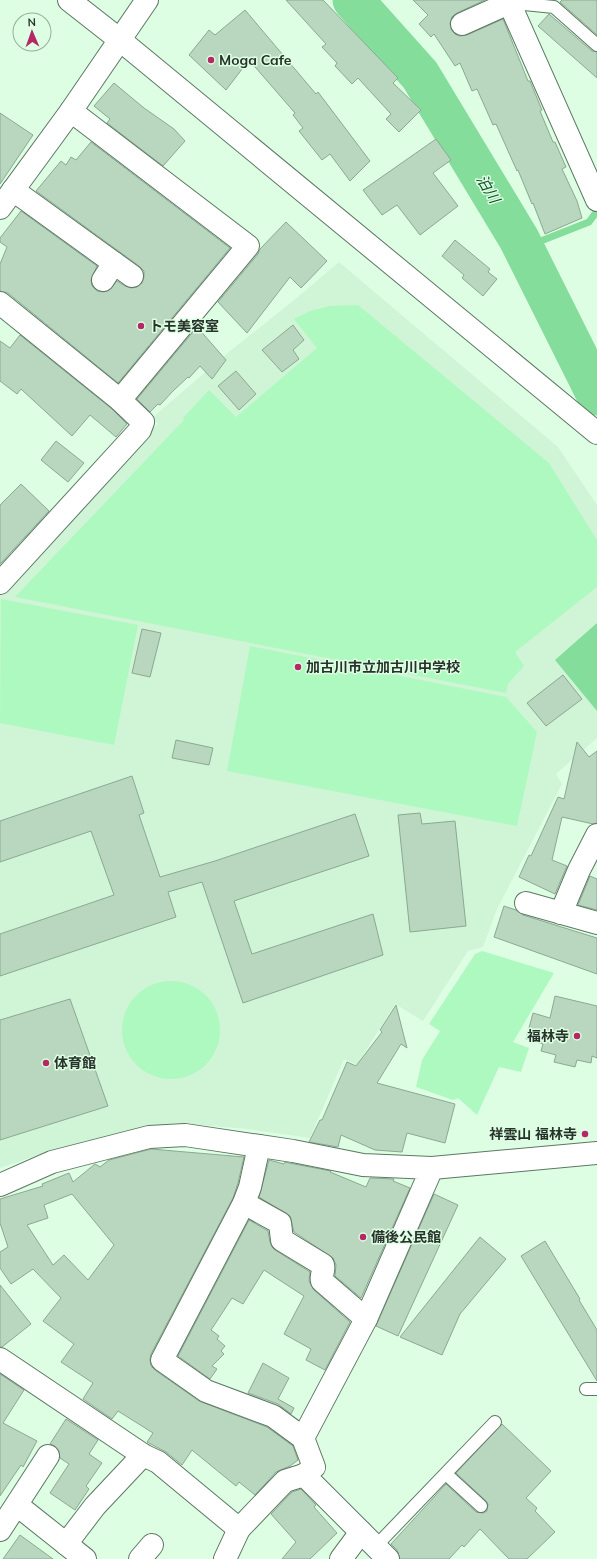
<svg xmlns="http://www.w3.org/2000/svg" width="597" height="1559" font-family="Mulish,'Noto Sans JP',sans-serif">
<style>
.built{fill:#cff5d6}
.green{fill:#aef9bf}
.water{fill:#84dd9a}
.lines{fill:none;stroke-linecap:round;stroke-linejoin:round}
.stream{stroke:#84dd9a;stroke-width:7}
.river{stroke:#84dd9a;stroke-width:41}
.building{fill:#b8d7be;stroke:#8ba991;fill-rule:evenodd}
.lane-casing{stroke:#5c7862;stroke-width:14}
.street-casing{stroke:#5c7862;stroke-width:24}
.secondary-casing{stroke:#5c7862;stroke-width:24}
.lane{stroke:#fff;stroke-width:12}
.street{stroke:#fff;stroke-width:22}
.secondary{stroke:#fff;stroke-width:22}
.poi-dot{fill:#b42963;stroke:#defee4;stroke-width:1.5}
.labels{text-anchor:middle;stroke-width:3;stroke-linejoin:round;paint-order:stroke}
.poi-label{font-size:14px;font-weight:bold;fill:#27332a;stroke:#defee4;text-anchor:start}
.water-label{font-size:15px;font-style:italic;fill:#0c5026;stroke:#defee4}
</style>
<rect width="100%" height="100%" fill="#defee4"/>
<polygon class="built" points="339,262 558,447 597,505 597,738 556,774 562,784 497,909 483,947 468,951 423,1021 395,1004 357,1065 344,1059 310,1138 247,1129 175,1123 139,1128 44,1153 0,1168 0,595 144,436 158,424 153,417 230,351 293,301"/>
<g class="green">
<polygon points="358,305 549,463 597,540 597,587 515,652 524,666 508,684 506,693 15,597 184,420 183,418 209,390 236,417 317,348 294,319 310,311 330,306"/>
<polygon points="1,599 138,625 114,745 0,723"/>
<polygon points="250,646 506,697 537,732 517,826 227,771"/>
<polygon points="482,951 554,973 513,1042 529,1048 521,1072 499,1067 477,1115 458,1098 453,1100 416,1087 422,1060 440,1031 429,1024 475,954"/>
<circle cx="171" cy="1030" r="49"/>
</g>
<polygon class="water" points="597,623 597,711 555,660"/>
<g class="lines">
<polyline class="stream" points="523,248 589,222 597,211"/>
<polyline class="river" points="353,0 420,75 519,239 597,395"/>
</g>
<g class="building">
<polygon points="286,0 323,0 398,78 393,83 421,110 399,132 386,119 391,114 358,78 352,84 335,66 337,63 322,47 326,44"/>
<polygon points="413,0 485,0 457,13 452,17 450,23 451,29 455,34 460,36 467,35 503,19 528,81 530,81 542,110 540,111 553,142 555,142 566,167 562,169 577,201 582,218 545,234 533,203 532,204 518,170 517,171 496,124 493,125 477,89 472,91 460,63 455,66 434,34 431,37 419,24 428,15"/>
<polygon points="562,0 597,0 597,35 560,2"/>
<polygon points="245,10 316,94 318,92 370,161 350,181 330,154 322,160 299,131 303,128 293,115 295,113 249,60 226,90 189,55 209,30 215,35"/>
<polygon points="549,14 592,51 597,52 597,78 538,26"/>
<polygon points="114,83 144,108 174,129 185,141 163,166 107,123 110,119 94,106"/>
<polygon points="0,113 33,135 0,184"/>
<polygon points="436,139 451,160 433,173 458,206 420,235 397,205 382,215 363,190"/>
<polygon points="91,142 230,248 118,383 8,293 0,291 0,264 7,247 0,242 0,238 21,211 97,266 91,280 92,286 97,291 103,292 108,291 117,281 125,286 131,288 137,287 142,283 144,277 144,271 139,266 36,191 61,161 66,165 71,157 76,160"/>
<polygon points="286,222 327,261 301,288 290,277 247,333 218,302 258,254 260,249"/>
<polygon points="455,240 490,269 488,272 497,279 483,296 462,278 464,275 442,256"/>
<polygon points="293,325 304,340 293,350 299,359 282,372 262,350"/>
<polygon points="197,327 226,360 212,379 200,366 189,378 188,377 173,391 160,405 158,404 150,412 137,399"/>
<polygon points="20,335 112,409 127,424 116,437 90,415 72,436 21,389 17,394 0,381 0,341 10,348"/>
<polygon points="236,371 256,394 239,410 218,386"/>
<polygon points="56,441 84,463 68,482 41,460"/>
<polygon points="21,484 49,511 0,564 0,505"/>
<polygon points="142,629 161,633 150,677 132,673"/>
<polygon points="563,675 582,699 546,726 527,703"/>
<polygon points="176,740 213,748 209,765 172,758"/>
<polygon points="577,742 589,757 597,751 597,823 593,824 562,817 552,860 567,866 555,894 519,877 529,855 531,856 558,797 564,799"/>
<polygon points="132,776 144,813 139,815 160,877 215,861 355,814 369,856 234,901 252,954 373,914 383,955 243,1003 202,882 168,892 176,917 0,976 0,934 114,895 91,831 0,862 0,821"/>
<polygon points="420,813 422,824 455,821 466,926 410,932 398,815"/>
<polygon points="590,876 597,879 597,910 578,905"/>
<polygon points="504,906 516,910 523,915 597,938 597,974 494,937"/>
<polygon points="555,996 597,1006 597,1058 592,1056 591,1063 577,1060 575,1067 554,1062 556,1055 541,1051 543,1044 526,1039 533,1013 550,1018"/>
<polygon points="70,999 108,1106 0,1140 0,1020"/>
<polygon points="396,1005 407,1048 401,1044 377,1083 455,1104 445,1143 407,1133 402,1152 375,1150 341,1135 338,1147 309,1142 320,1120 322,1120 347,1062 356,1066 382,1032 380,1030"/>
<path d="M151,1149L244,1157L238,1183L233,1198L151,1354L150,1360L151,1366L155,1370L199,1401L267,1427L293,1446L298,1460L290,1466L276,1472L255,1495L239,1482L236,1486L192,1450L182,1465L166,1452L147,1442L153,1433L118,1411L112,1419L83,1399L93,1383L61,1362L74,1344L43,1321L61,1298L33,1269L11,1284L0,1268V1252L8,1247L0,1223V1199L43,1186L42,1184L69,1173L73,1182L95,1164L100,1167L109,1160ZM72,1194L114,1245L88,1280L64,1255L53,1265L27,1225L48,1218L44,1205Z"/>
<polygon points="269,1160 284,1164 285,1162 289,1163 331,1171 330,1172 366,1187 370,1178 394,1179 393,1181 410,1188 361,1298 335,1276 336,1265 333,1258 294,1232 290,1216 259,1197"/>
<polygon points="434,1194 458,1205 398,1336 376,1326"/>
<polygon points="249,1220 268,1231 270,1242 272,1247 275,1250 310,1272 309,1281 314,1290 350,1322 325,1370 306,1360 311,1349 284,1334 304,1296 264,1270 243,1304 232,1298 211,1330 219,1336 217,1339 225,1346 221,1351 224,1354 212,1366 217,1369 210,1379 178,1356"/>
<polygon points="480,1237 506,1259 460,1314 442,1355 400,1337"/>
<polygon points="545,1241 580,1299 579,1300 597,1330 597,1381 521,1256"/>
<polygon points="0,1285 31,1324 2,1347 0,1347"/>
<polygon points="263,1363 289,1378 278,1399 294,1408 291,1414 278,1404 248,1393"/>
<polygon points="0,1374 24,1390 3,1423 37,1441 23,1467 21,1465 0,1496"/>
<polygon points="66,1419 98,1440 89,1454 102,1463 86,1486 89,1489 75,1510 50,1493 69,1464 60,1458 59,1451 55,1446 50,1444"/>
<polygon points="502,1424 551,1471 526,1498 537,1508 535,1511 555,1532 527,1559 509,1559 480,1529 464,1547 462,1545 449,1559 400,1559 397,1550 391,1544 446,1484 476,1512 483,1513 487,1511 488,1504 486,1501 456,1473"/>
<polygon points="301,1489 316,1505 314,1507 337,1533 310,1559 282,1559 296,1542 271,1514 292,1492"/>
<polygon points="20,1535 53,1559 3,1559"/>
</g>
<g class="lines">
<defs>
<g id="lane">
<polyline points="513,11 524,4 554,7 597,45"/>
<polyline points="586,1389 597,1389"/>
<polyline points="446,1474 481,1506"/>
<polyline points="375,1547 495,1422"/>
</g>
<g id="street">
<polyline points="508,0 597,200"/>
<polyline points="462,24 509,3"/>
<polyline points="13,190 132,276"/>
<polyline points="0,208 71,111 147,0"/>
<polyline points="103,280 114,263"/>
<polyline points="0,303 120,400 248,246 71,111"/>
<polyline points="0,583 140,430 143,422 120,400"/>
<polyline points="526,903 597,923"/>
<polyline points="561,913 579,870 597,835"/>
<polyline points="259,1146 250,1187 244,1203 162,1360 206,1391 273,1416 303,1438 314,1467 304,1475"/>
<polyline points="0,1185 52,1162 149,1137 185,1135 293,1151 363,1165 432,1168 366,1319 303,1438"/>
<path d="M244,1203L280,1223L282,1240L323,1265C325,1271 320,1275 322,1281L366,1319"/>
<polyline points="0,1359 143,1455 158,1462 239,1529 285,1481 304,1475 388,1559"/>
<polyline points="17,1505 85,1559"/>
<polyline points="0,1530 48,1456"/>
<polyline points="66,1544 95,1506 143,1455"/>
<polyline points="140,1559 152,1545"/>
<polyline points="225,1559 239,1529"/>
<polyline points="341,1559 361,1532"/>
</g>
<g id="secondary">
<polyline points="69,0 120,40 597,433"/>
<polyline points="432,1168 597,1153"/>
</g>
</defs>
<use href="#lane" class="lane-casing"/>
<use href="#street" class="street-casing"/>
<use href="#secondary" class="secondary-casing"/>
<use href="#lane" class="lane"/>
<use href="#street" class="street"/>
<use href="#secondary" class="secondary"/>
</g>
<g class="poi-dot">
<circle cx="211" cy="60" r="4"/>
<circle cx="141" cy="326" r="4"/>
<circle cx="298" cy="667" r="4"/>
<circle cx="577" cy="1036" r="4"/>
<circle cx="46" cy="1063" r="4"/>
<circle cx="585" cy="1134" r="4"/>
<circle cx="363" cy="1237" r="4"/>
</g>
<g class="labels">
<g class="poi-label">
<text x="219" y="65">Moga Cafe</text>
<text x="149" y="331">トモ美容室</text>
<text x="306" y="672">加古川市立加古川中学校</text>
<text x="569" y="1041" text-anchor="end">福林寺</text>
<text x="54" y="1068">体育館</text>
<text x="577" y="1139" text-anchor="end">祥雲山 福林寺</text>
<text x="371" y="1242">備後公民館</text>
</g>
<g class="water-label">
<text transform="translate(488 189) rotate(59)" y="5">泊川</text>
</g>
</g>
<g transform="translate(32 32) rotate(358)"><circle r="19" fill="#defee4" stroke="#95ad9a"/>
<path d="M0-3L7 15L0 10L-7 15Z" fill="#b42963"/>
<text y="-6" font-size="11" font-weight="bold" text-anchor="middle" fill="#27332a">N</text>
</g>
</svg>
